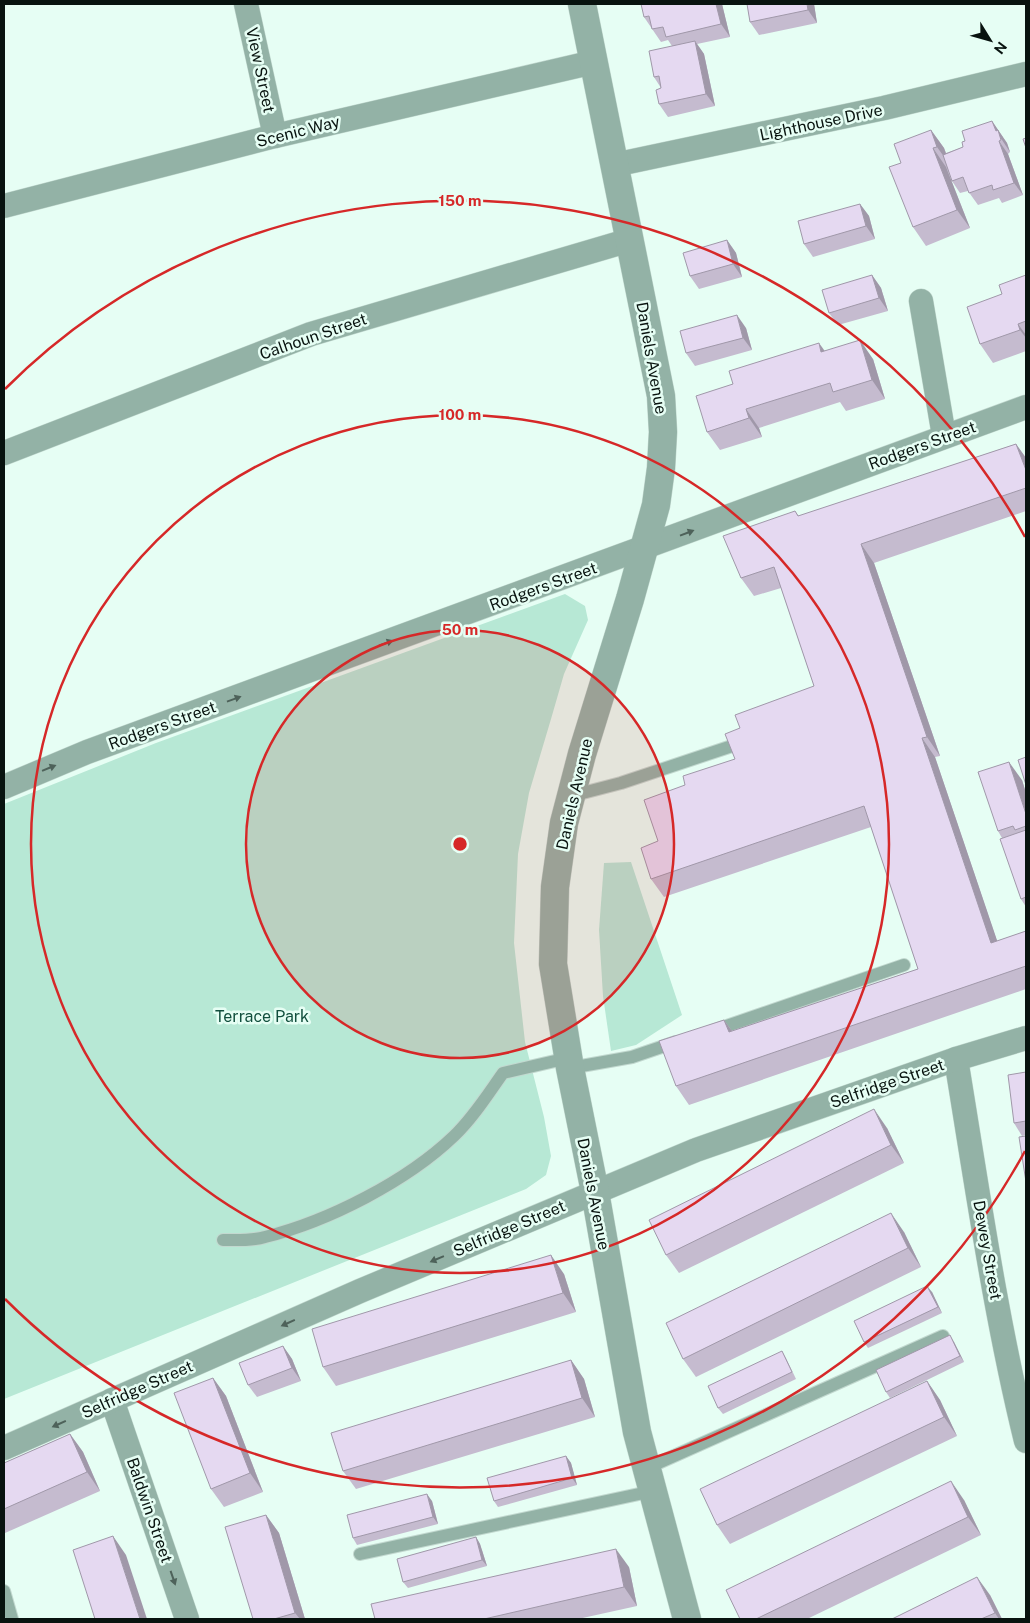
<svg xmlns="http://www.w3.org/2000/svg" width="1030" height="1623" font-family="'Public Sans',sans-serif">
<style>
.green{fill:#b7e8d5}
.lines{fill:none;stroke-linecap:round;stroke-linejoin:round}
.service-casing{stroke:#c2d8cf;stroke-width:14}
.minor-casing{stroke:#c2d8cf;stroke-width:25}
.tertiary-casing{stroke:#c2d8cf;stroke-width:29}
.service{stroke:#93b2a6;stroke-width:12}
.minor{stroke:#93b2a6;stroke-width:24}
.tertiary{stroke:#93b2a6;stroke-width:28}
.wall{fill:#c5bbcf}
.shaded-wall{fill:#a098a9}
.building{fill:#e5d9f1;stroke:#a098a9}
.oneway{fill:#4e625a}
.ring{fill:none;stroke:#d62828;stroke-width:2.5}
.labels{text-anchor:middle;stroke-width:5;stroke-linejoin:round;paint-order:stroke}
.street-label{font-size:16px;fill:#08130f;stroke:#e6fef4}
.park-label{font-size:16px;fill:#114f3d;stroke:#e6fef4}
.centre{fill:#d62828;stroke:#e6fef4;stroke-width:2.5}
.ring-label{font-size:15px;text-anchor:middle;font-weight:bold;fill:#d62828;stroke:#e6fef4;stroke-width:5;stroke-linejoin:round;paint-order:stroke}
</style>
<rect width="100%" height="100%" fill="#e6fef4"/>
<g class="green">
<polygon points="565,594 585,606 588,620 564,674 551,719 529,793 518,854 514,943 525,1042 544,1117 551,1156 546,1175 526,1189 4,1399 4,804 156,743"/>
<polygon points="631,862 682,1015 636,1045 611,1051 603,996 599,930 604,863"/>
</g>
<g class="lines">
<defs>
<g id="service">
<polyline points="571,796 621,783 741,743"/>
<polyline points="712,1031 904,965"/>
<polyline points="570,1068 632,1057 676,1042"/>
<path d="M223,1240C237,1240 252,1241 265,1237C329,1221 407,1181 454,1136C473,1118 488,1094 503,1073L568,1058"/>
<polyline points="647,1468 943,1336"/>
<polyline points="360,1554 653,1491"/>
<polyline points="4,1591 12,1619"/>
</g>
<g id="minor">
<polyline points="246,4 275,136"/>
<polyline points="614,165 884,108 1026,74"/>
<polyline points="4,206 275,136 594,62"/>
<polyline points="921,301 944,436"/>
<polyline points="4,453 311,334 630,240"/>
<polyline points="4,787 87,752 1026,407"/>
<path d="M956,1059C977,1186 995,1315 1026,1441"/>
<polyline points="112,1400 187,1619"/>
<polyline points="4,1448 360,1291 696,1150 956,1059 1026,1038"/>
</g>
<polyline id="tertiary" points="582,4 661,396 663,432 661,468 656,505 630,599 582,754 564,823 555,887 553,964 570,1068 595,1192 637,1432 687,1619"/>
</defs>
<use href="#service" class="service-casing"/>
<use href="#minor" class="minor-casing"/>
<use href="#tertiary" class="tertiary-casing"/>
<use href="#service" class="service"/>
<use href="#minor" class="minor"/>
<use href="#tertiary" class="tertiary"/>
</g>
<g class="wall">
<polygon points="722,4 730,37 697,44 704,54 715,106 668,117 659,104 661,88 654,77 672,46 668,40 661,42 644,17"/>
<polygon points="814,4 817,23 759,35 750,22"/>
<polygon points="992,121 1007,143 1010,152 1008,154 1023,195 1002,203 999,198 978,205 968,191 960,193 952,181 946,167 970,228 926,246 913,227 901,163 931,130 944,148 946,153 963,147 965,141"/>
<polygon points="860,204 869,216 875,239 813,257 804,244"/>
<polygon points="727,240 736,253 742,277 699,289 690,276"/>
<polygon points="872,275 881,288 888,311 838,325 829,313"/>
<polygon points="1026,275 1026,351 993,363 980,344 1002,294"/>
<polygon points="746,328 752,350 695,366 686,353"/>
<polygon points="825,351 873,359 885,399 846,411 840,402 759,428 762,437 720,450 707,432 733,384"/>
<polygon points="1016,444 1026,458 1026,511 874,563 940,756 935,757 997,941 1026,931 1026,989 689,1105 676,1086 724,1020 732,1031 918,969 871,827 664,897 651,879 658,841 685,785 735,759 740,728 814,686 781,588 754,596 741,578 795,511 799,516"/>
<polygon points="1022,780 1026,793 1026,907 1021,899 1002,838 998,831"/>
<polygon points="1026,1072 1026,1135 1022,1136 1014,1123"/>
<polygon points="887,1128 904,1163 679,1273 666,1255"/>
<polygon points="904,1232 921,1267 696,1377 683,1359"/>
<polygon points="564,1274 576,1312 336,1386 323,1367"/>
<polygon points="932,1292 942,1313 868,1348 864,1342"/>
<polygon points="954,1342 964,1362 890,1398 886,1392"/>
<polygon points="283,1346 292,1359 301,1381 257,1397 248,1385"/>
<polygon points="782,1351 786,1358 796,1379 723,1414 718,1408"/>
<polygon points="571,1360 584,1379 595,1417 356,1489 343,1471"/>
<polygon points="213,1378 226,1396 263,1492 224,1507 211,1489"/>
<polygon points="927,1381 940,1400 957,1436 730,1544 717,1525"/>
<polygon points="70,1434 83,1452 100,1491 5,1533 4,1531 4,1463"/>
<polygon points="566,1456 571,1463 577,1485 498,1507 494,1501"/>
<polygon points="964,1500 981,1535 807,1619 740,1619"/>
<polygon points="432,1501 438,1524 357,1545 353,1538"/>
<polygon points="266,1515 279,1533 305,1619 253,1619"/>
<polygon points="476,1537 480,1544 487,1566 408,1588 403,1582"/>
<polygon points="629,1567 637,1606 578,1619 375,1619"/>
<polygon points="990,1595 1002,1619 892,1619"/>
</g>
<g class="shaded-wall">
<polygon points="716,4 722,4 730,37 721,24"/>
<polygon points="807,4 814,4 817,23 808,10"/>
<polygon points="695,41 704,54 715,106 706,94"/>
<polygon points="992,121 1007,143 1010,152 996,131"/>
<polygon points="931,130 944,148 950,165 937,147"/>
<polygon points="999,141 1008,154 1023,195 1014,183"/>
<polygon points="933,148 946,167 970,228 957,210"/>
<polygon points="860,204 869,216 875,239 866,226"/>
<polygon points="727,240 736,253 742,277 733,264"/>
<polygon points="872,275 881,288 888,311 879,298"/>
<polygon points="737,315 746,328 752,350 743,338"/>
<polygon points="1018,324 1026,335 1026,338 1020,330"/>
<polygon points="860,340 873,359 885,399 872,380"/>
<polygon points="819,343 832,361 821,352"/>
<polygon points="746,409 759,428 762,437 749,418"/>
<polygon points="1016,444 1026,458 1026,470"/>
<polygon points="861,544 874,563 940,756 927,737"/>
<polygon points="922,738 935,757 1004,961 991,943"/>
<polygon points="1009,762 1022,780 1026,793 1026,814"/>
<polygon points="724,1020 737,1038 729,1032"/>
<polygon points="874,1109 887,1128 904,1163 891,1145"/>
<polygon points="891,1213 904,1232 921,1267 908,1248"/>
<polygon points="551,1255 564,1274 576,1312 563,1293"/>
<polygon points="927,1286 932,1292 942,1313 938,1307"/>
<polygon points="950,1335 954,1342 964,1362 960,1356"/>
<polygon points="283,1346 292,1359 301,1381 292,1368"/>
<polygon points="571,1360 584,1379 595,1417 582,1398"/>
<polygon points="213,1378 226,1396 263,1492 250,1473"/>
<polygon points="927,1381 940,1400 957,1436 944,1417"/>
<polygon points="70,1434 83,1452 100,1491 87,1472"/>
<polygon points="566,1456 571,1463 577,1485 572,1478"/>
<polygon points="951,1481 964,1500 981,1535 968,1517"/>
<polygon points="427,1494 432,1501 438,1524 433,1517"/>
<polygon points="266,1515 279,1533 305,1619 300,1619 295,1613"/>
<polygon points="113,1536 126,1555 147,1619 140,1619"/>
<polygon points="476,1537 480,1544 487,1566 482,1560"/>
<polygon points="616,1549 629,1567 637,1606 624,1587"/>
<polygon points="977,1577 990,1595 1002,1619 999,1619 995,1613"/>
</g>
<g class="building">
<polygon points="641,4 716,4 721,24 666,37 663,27 652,29 649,16 644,17"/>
<polygon points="747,4 807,4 808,10 750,22"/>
<polygon points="695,41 706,94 659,104 656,90 661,88 659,76 654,77 649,51"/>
<polygon points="992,121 996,131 998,130 1001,140 999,141 1014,183 993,190 992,185 969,193 963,177 952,181 943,155 963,147 962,142 965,141 962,131"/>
<polygon points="931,130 937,147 933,148 957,210 913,227 889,167 901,163 894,144"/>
<polygon points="1026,138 1026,148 1023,139"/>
<polygon points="860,204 866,226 804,244 798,221"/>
<polygon points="727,240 733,264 690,276 683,253"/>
<polygon points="872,275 879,298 829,313 822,290"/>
<polygon points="1026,275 1026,321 1018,324 1020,330 980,344 967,307 1002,294 999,285"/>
<polygon points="737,315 743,338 686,353 680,331"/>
<polygon points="860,340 872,380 833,392 830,383 746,409 749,418 707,432 696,396 733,384 729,371 819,343 821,352"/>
<polygon points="1016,444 1026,470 1026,488 861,544 927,737 922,738 991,943 1026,931 1026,966 676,1086 659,1041 724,1020 729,1032 918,969 864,806 651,879 641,848 658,841 644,800 685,785 683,776 735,759 725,734 740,728 735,715 814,686 774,567 741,578 723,536 795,511 798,516"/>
<polygon points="1026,757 1026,785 1018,760"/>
<polygon points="1009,762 1026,814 1026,826 1015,830 1013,826 998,831 978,772"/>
<polygon points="1026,830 1026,897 1021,899 1000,839"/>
<polygon points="1026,1072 1026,1121 1014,1123 1008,1075"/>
<polygon points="874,1109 891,1145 666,1255 649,1220"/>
<polygon points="1026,1136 1026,1182 1019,1137"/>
<polygon points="891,1213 908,1248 683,1359 666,1323"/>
<polygon points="551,1255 563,1293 323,1367 312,1329"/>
<polygon points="927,1286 938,1307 864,1342 854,1321"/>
<polygon points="950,1335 960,1356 886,1392 876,1370"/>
<polygon points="283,1346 292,1368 248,1385 239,1363"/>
<polygon points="782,1351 792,1372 718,1408 708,1386"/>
<polygon points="571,1360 582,1398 343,1471 331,1433"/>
<polygon points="213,1378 250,1473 211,1489 174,1393"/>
<polygon points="927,1381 944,1417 717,1525 700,1489"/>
<polygon points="70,1434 87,1472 4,1509 4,1463"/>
<polygon points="566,1456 572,1478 494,1501 487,1478"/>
<polygon points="951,1481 968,1517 756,1619 740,1619 726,1590"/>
<polygon points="427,1494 433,1517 353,1538 347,1515"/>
<polygon points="266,1515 295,1613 274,1619 253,1619 225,1527"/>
<polygon points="113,1536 140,1619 95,1619 73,1550"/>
<polygon points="476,1537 482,1560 403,1582 397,1559"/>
<polygon points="616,1549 624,1587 484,1619 375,1619 371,1604"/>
<polygon points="977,1577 995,1613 981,1619 892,1619"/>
</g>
<defs><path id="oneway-solid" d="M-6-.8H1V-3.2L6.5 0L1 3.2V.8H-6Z" transform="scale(1.25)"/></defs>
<g class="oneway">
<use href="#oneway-solid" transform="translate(687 533) rotate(-21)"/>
<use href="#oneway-solid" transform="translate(386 643) rotate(-20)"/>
<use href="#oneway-solid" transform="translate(234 699) rotate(-20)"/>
<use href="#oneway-solid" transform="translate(49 768) rotate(-22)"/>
<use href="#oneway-solid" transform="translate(437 1259) rotate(157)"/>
<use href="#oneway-solid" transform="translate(288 1323) rotate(156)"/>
<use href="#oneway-solid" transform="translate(59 1424) rotate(156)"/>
<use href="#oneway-solid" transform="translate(173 1578) rotate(71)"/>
</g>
<circle cx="460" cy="844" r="214" fill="#d62828" fill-opacity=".12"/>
<g class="ring">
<circle cx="460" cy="844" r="214"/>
<circle cx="460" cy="844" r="429"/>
<path d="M1025 1151A643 643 0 0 1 5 1299M5 389A643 643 0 0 1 1025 537"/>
</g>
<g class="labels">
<g class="street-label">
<text transform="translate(261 70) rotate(78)" y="6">View Street</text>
<text transform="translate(821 122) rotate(-12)" y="6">Lighthouse Drive</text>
<text transform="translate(298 131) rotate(-14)" y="6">Scenic Way</text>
<text transform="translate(313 336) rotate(-19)" y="6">Calhoun Street</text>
<text transform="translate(652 358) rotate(80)" y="6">Daniels Avenue</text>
<text transform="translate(922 445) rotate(-20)" y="6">Rodgers Street</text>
<text transform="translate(543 586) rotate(-20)" y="6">Rodgers Street</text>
<text transform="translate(162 725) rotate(-20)" y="6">Rodgers Street</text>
<text transform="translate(574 794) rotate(-77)" y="6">Daniels Avenue</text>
<text transform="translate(887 1083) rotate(-19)" y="6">Selfridge Street</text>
<text transform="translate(594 1194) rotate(79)" y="6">Daniels Avenue</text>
<text transform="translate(509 1228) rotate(-23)" y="6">Selfridge Street</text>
<text transform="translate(988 1250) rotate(80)" y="6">Dewey Street</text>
<text transform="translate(137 1389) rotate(-24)" y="6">Selfridge Street</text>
<text transform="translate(150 1510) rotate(71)" y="6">Baldwin Street</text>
</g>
<g class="park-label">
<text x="262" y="1022">Terrace Park</text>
</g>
</g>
<circle cx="460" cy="844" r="8" class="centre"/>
<g class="ring-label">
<text x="460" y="206">150 m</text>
<text x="460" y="420">100 m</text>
<text x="460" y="635">50 m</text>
</g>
<rect width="1030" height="1623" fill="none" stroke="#08130f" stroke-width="10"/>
<g transform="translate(990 40) rotate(127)" stroke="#e6fef4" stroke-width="4" paint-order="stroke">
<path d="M0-4L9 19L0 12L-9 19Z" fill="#08130f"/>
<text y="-8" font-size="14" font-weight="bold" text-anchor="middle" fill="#08130f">N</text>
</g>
</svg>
